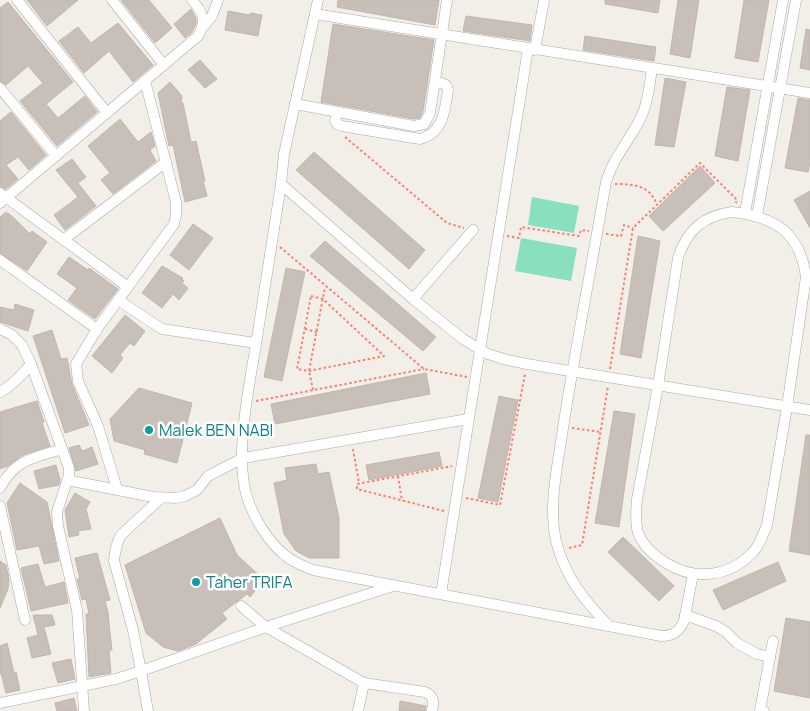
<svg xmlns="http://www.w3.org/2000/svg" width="810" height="711" font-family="Manrope,sans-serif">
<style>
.pitch{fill:#88e0be}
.building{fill:#c7bfb8;stroke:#c4b6ab}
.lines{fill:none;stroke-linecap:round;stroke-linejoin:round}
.minor-casing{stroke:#a9a9a9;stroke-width:11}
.path{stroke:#fa8072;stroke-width:2;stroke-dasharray:2.5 2.5;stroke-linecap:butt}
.minor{stroke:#fff;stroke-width:10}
.culture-dot{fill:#0f9aa8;stroke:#fff;stroke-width:2}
.labels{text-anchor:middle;stroke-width:5;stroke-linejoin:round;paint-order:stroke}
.culture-label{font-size:16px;fill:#0d838f;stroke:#fff;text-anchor:start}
</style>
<rect width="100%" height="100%" fill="#f2efe9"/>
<g class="pitch">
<polygon points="532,197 579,206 574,233 528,225"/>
<polygon points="521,238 577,248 571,281 515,271"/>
</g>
<g class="building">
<polygon points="27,0 78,0 47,26"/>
<polygon points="121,0 149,0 172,28 155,43"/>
<polygon points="338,0 439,0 435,25 337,7"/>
<polygon points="605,0 660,0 658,13 605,4"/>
<polygon points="678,0 699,0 690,58 670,54"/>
<polygon points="744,0 769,0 758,62 735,58"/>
<polygon points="8,2 73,82 46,104 58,118 85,96 97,112 57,146 20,101 43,83 28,66 6,85 0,81 0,8"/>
<polygon points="191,9 196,18 196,24 192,32 185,38 174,24"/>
<polygon points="228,11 250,15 251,13 262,15 258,36 225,30"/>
<polygon points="466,16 532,25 530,41 463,31"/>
<polygon points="118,23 153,65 133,82 109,51 84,73 59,41 78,27 91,43"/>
<polygon points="333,24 434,40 423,111 420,118 414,119 321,102"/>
<polygon points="806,29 810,30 810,70 800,68"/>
<polygon points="585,36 656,47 654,61 583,50"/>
<polygon points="200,60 217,79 205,88 188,70"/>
<polygon points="665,78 686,82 674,147 655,145"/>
<polygon points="170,82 182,96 181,103 183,103 191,142 196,141 205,181 203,181 207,196 185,202 173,145 169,146 159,98 158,93"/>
<polygon points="727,87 750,90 738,161 715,156"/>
<polygon points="798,98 810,100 810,162 808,172 785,168"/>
<polygon points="11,112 46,155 29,170 18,157 6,165 18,179 6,189 0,186 0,121"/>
<polygon points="120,119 138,142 151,132 155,146 150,150 156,161 113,194 101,180 110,173 88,146"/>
<polygon points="314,152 425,250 409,269 296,170"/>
<polygon points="72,159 86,177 78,183 96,206 65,230 54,215 78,197 56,170"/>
<polygon points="700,166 715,183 663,231 649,216"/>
<polygon points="810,191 810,228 794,200"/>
<polygon points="6,212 13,217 30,234 32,231 47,242 27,271 0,253 0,217"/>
<polygon points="193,224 213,238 189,270 170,255"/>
<polygon points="638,236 660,241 641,358 620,354"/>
<polygon points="325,241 436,337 423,351 310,256"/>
<polygon points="69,257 88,270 89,268 118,289 95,319 68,300 77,288 57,274"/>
<polygon points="162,266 183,278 182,279 184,281 182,283 188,288 179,300 173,294 162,308 142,293"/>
<polygon points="286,268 305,272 282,381 264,377"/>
<polygon points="15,304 34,310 28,331 0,322 0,307 14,310"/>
<polygon points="125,315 145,331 134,346 130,343 120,355 123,358 112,373 92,356"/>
<polygon points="52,330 61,359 67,358 72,384 89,425 65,433 33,336"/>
<polygon points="426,373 430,394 275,424 271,404"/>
<polygon points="139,388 192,403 177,463 144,454 145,450 114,441 110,419"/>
<polygon points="499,396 518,400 498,502 478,498"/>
<polygon points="37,401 44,422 42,423 50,446 23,455 8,466 0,469 0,412"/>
<polygon points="614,411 635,414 619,527 595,523"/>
<polygon points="806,435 810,435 810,555 789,551"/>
<polygon points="79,445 82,451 92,447 98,464 76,471 69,448"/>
<polygon points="439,452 442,466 369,480 366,465"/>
<polygon points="316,464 318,474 329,472 339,518 339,558 309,558 296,551 284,534 274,483 287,480 285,468"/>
<polygon points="56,465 60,479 59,485 39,489 34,471"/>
<polygon points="20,483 47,502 59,561 44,564 39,546 17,550 7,503"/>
<polygon points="75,493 90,502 86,509 91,529 78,531 79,535 69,537 65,510"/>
<polygon points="220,518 237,555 262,578 260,585 250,597 247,594 222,613 227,619 196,644 178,651 163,647 146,633 125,565"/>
<polygon points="623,537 674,586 659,601 608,552"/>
<polygon points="97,553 110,600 105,601 108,612 110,632 112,650 109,650 111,673 89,677 86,614 89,614 86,599 82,600 77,579 80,579 75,558"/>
<polygon points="0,561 6,565 9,579 8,589 0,608"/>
<polygon points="778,562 786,581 723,610 713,590"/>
<polygon points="38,564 45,587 64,582 68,603 31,611 21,568"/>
<polygon points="33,615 52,615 55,625 44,627 51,654 32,658 27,638 38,635"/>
<polygon points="786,618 810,622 810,698 774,691"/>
<polygon points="7,643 14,673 16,672 20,690 6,693 1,673 0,674 0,646"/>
<polygon points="71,659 75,679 58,683 52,663"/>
<polygon points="74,698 77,711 57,711 55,703"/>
<polygon points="400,701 426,706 425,711 399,711"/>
</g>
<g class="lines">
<defs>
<g id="minor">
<polyline points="17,0 107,113"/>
<polyline points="112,0 164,65"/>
<path d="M318,0L284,154L281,184C273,235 265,287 257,338C250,382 233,458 248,500C255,520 269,543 286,556C294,563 304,566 313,570L661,636C673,636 679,632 684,621L693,574"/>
<polyline points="315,14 810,93"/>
<polyline points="203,27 212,16 218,0"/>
<polyline points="535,50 544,0"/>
<polyline points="0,88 56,156"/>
<polyline points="295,104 414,126 424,124 430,113 447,0"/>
<path d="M337,112L335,121L337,124L342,126L420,139C443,133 445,111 448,90C447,83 442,83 435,82"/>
<polyline points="281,184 413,299 463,339 488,354 507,360 527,364 810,410"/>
<polyline points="0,193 128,287"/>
<path d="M0,203L198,36C207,20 203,13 192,0"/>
<path d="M732,212C775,217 800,232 806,277L787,407L767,525C763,534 760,545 753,552C730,577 695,581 666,563C655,556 643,546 638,533C635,522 636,510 637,499L658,386L678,258C687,230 703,216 732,212Z"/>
<polyline points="745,213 783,0"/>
<polyline points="757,216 796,0"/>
<polyline points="63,240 166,162"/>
<polyline points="0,260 97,329 174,224 176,215 176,202 145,81"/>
<polyline points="413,299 473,230"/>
<polyline points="118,300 162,329 256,343"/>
<polyline points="0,329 12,335 22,345 31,364 69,468 69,475 57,512 58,526 77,610 84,711"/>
<polyline points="97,329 76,364 78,381 98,426 117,489"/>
<path d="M0,392C13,385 22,375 31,364"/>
<polyline points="67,480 153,497 176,498 185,496 197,490 208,476 243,458 468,419"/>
<path d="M0,488C15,459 34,458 62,449"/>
<path d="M161,498L121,535C116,544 115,551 114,561L133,630L141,671L266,627L393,586"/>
<polyline points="0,506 25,620"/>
<path d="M441,594C469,412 500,231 528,49"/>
<polyline points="241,606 266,627 364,683"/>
<polyline points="685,615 716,626 726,632 737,643 757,654 770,657 760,710 764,711"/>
<path d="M609,626C584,600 565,577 556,541C548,504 558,465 563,428C576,345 592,264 606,182C614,156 628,143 639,121C648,105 649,87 652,69"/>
<polyline points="770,657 773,641"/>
<polyline points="0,703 116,679 141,671 148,711"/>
<path d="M358,711L364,683L425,692C434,696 434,702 432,711"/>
</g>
</defs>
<use href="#minor" class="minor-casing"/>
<g class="path">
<polyline points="345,137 447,223 464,228"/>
<path d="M615,184C633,184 650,185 657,205"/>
<polyline points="606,234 621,236 624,225 633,228"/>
<polyline points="507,236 519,238 521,227 579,236 581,230 589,231"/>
<polyline points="280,247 424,369 467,377"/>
<polygon points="311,296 323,299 384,356 309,371 297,369"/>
<polyline points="305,329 317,332"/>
<polyline points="610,369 633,228 700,163 737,200 736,203"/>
<polyline points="313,390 309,371 325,287"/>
<polyline points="256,401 424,369"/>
<polyline points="572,428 601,432"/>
<polyline points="353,449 359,483"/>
<polyline points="398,476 402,501"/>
<polyline points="466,498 500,505 525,374"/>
<polyline points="444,511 357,489 357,484 452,466"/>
<polyline points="569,548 582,545 608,386"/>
</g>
<use href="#minor" class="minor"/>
</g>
<g class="culture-dot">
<circle cx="149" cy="430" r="5"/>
<circle cx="196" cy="582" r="5"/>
</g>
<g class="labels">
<g class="culture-label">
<text x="159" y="436">Malek BEN NABI</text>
<text x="206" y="588">Taher TRIFA</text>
</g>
</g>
</svg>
